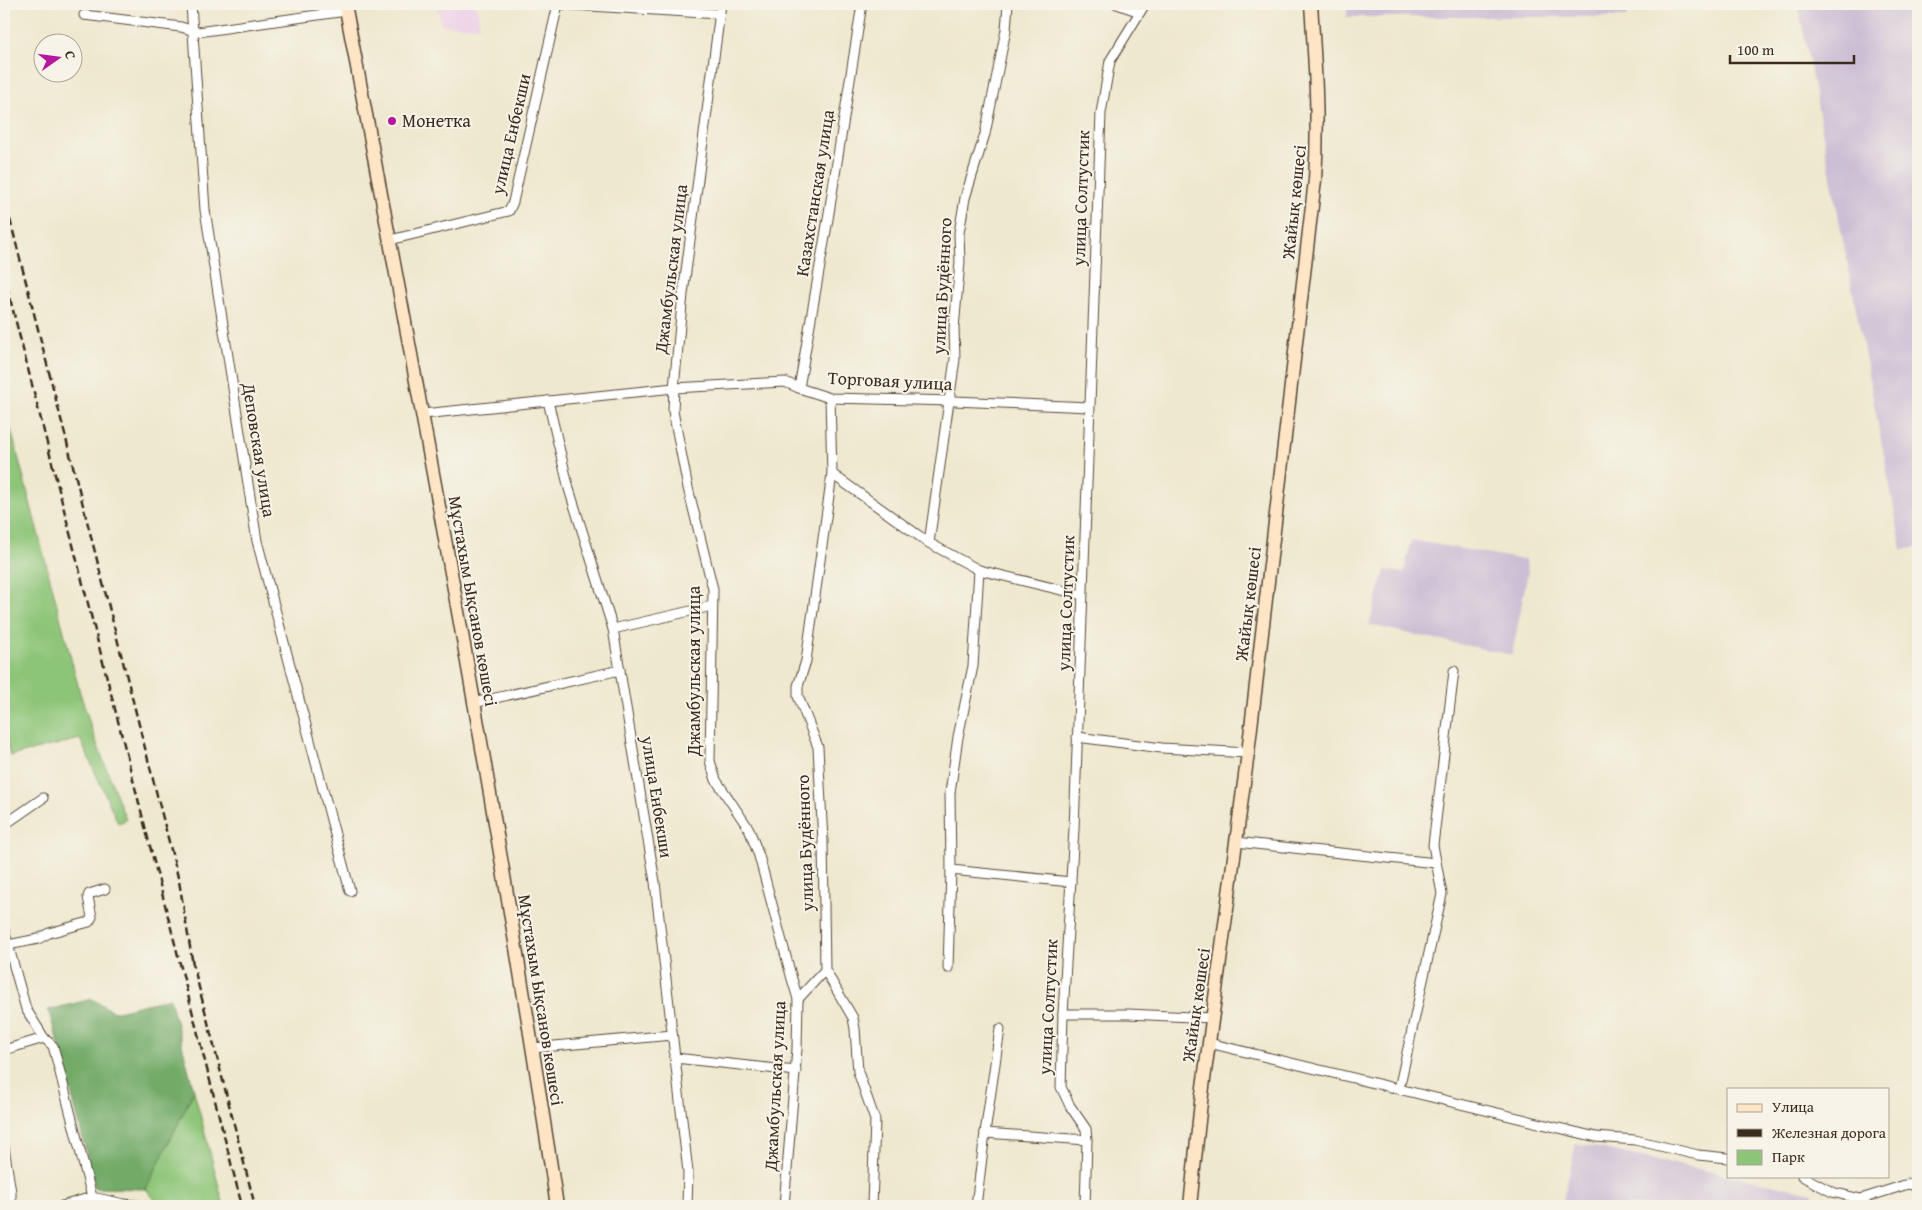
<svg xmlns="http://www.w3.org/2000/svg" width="1922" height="1210" font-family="'Gentium Book Plus',serif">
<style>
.built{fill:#edd0e8}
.industrial{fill:#ccbed4}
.green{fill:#8dc578;stroke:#64784b}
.forest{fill:#72aa68;stroke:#566a43}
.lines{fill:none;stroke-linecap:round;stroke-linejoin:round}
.street-casing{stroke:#564638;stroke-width:11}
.secondary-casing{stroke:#564638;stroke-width:15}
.street{stroke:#fff;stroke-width:9}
.secondary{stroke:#fde5c5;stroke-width:12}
.rail{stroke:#3b2a1e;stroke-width:2.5;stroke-dasharray:8 4;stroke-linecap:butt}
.poi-dot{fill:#b5179e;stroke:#f7f3e8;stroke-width:2}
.labels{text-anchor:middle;stroke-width:4;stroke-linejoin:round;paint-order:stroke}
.poi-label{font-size:18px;fill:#3b2a1e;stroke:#f7f3e8;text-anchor:start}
.street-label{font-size:18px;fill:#3b2a1e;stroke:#f7f3e8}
</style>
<rect width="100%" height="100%" fill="#f7f3e8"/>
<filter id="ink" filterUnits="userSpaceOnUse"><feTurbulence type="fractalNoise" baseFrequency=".02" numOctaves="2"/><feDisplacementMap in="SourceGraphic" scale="10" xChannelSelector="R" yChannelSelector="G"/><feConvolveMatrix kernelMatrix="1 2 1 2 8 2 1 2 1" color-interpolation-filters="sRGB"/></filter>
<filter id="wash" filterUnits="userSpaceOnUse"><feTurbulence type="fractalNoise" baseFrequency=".0096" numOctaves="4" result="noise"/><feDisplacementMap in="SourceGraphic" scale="20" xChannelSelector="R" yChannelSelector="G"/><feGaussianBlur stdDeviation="1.12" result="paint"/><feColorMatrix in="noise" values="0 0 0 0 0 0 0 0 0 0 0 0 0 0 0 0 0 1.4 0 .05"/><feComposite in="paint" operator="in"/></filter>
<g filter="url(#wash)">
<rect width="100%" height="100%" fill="#eee8ce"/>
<polygon class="built" points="437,4 476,4 480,27 441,25"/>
<g class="industrial">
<polygon points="1347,4 1626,4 1627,17 1347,17"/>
<polygon points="1798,4 1918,4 1918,547 1902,550"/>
<polygon points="1411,540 1525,560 1528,571 1512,655 1369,625 1385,570 1404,573"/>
<polygon points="1576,1143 1813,1193 1811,1206 1562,1206"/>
</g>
<g class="green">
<polygon points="4,403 80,693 93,733 126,820 118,823 80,739 10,756 4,732"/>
<polygon points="194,1091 224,1206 160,1206 146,1189"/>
</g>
<polygon class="forest" points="170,998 194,1091 146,1189 95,1188 61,1051 48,1010 92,999 114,1012"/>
</g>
<g filter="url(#ink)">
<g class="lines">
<defs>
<g id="street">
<polyline points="191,4 205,210 257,541 350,891"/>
<polyline points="558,4 719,14"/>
<polyline points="721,4 683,294 674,388 673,411 688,488 713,589 710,761 716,780 749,829 759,856 792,979 798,999 797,1049 784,1206"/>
<polyline points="1117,4 1140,12"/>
<polyline points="84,15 181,27 198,32 346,11"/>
<polyline points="390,240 509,211 513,202 558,4"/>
<polyline points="799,388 828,219 862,4"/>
<polyline points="830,398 832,474 929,543 979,570 1082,595"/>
<polyline points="548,401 569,489 613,629 655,882 688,1172 687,1206"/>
<polyline points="423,414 674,388 785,382 799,388 830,398 954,401 1089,407"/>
<polyline points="832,474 806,661 798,686 798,696 818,747 823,841 825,970 853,1018 855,1029 858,1072 875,1120 872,1206"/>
<polyline points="929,543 955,359 954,328 960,262 959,233 965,198 985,134 1006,30 1008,4"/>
<polyline points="613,629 712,606"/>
<polyline points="473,703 620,670"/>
<polyline points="1077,737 1162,748 1248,753"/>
<polyline points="4,825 43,798"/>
<polyline points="1236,842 1436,863"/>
<polyline points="951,870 1071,882"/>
<polyline points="4,930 26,1009 44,1038 53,1046 56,1057 92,1197 124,1204 145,1206"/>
<polyline points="8,945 38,939 49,933 89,922 92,917 88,897 89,894 105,889"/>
<polyline points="948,968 951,870 950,793 958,737 973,666 979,570"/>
<polyline points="798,999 825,970"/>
<polyline points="1063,1014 1128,1014 1213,1018"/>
<polyline points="1209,1043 1596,1137 1635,1140 1698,1155 1728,1158"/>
<polyline points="533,1048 672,1035"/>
<polyline points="4,1050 44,1038"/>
<polyline points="675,1058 796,1071"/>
<polyline points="1399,1089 1442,894 1433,845 1454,671"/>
<polyline points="985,1133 1087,1140"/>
<polyline points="4,1147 11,1192 11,1206"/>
<polyline points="1802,1176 1832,1192 1861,1199 1908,1184 1918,1186"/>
<polyline points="62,1206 92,1197"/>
<polyline points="976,1206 985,1133 1000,1029"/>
<polyline points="1085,1206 1087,1140 1086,1129 1070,1106 1061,1087 1063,1014 1074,829 1101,113 1110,61 1145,4"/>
</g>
<g id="secondary">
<path d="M345,4C421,403 496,804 557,1206"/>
<path d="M1190,1206L1201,1102L1248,753L1315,180C1319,119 1315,64 1311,4"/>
</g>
</defs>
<use href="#street" class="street-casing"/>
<use href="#secondary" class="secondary-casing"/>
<use href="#street" class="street"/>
<use href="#secondary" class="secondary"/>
<g class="rail">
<polyline points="4,196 179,881 193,965"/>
<polyline points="4,275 242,1206"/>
<polyline points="192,960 255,1206"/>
</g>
</g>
</g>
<circle class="poi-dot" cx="392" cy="121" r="5"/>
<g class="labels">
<g class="poi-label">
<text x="402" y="127">Монетка</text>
</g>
<g class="street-label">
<text transform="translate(511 134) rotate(-77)" y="6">улица Енбекши</text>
<text transform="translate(815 193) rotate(-81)" y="6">Казахстанская улица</text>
<text transform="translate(1081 198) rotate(-88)" y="6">улица Солтустик</text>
<text transform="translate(1294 202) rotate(-84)" y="6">Жайық көшесі</text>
<text transform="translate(671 269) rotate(-83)" y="6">Джамбульская улица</text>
<text transform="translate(942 286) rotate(-87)" y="6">улица Будённого</text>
<text transform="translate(890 381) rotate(3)" y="6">Торговая улица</text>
<text transform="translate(259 450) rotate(81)" y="6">Деповская улица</text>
<text transform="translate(473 601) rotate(80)" y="6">Мұстахым Ықсанов көшесі</text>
<text transform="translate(1066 603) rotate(-88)" y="6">улица Солтустик</text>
<text transform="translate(1248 604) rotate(-83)" y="6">Жайық көшесі</text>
<text transform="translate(694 671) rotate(-90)" y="6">Джамбульская улица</text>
<text transform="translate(657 797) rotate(81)" y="6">улица Енбекши</text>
<text transform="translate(805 843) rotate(-92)" y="6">улица Будённого</text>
<text transform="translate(541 1000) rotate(81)" y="6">Мұстахым Ықсанов көшесі</text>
<text transform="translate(1196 1005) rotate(-82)" y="6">Жайық көшесі</text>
<text transform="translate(1048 1007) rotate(-87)" y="6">улица Солтустик</text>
<text transform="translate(775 1086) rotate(-87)" y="6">Джамбульская улица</text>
</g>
</g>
<rect width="1922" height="1210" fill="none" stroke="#f7f3e8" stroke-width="20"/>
<rect x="1727" y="1088" width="162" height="90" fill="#f7f3e8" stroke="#aca397"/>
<rect x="1737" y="1104" width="25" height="8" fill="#fde5c5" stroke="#aca397"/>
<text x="1772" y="1112" font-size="15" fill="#3b2a1e">Улица</text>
<rect x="1737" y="1129" width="25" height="8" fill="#3b2a1e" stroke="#aca397"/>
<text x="1772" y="1138" font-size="15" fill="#3b2a1e">Железная дорога</text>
<rect x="1737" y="1150" width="25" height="15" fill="#8dc578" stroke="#aca397"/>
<text x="1772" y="1162" font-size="15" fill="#3b2a1e">Парк</text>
<g transform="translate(58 58) rotate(76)"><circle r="24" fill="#f7f3e8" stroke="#aca397"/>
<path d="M0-4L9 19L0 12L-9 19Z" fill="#b5179e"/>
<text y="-8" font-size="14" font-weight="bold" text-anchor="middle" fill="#3b2a1e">С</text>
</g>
<path d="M1730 55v8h124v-8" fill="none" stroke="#3b2a1e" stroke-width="2.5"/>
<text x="1737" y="55" font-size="15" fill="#3b2a1e" stroke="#f7f3e8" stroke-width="4" paint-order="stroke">100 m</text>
</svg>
